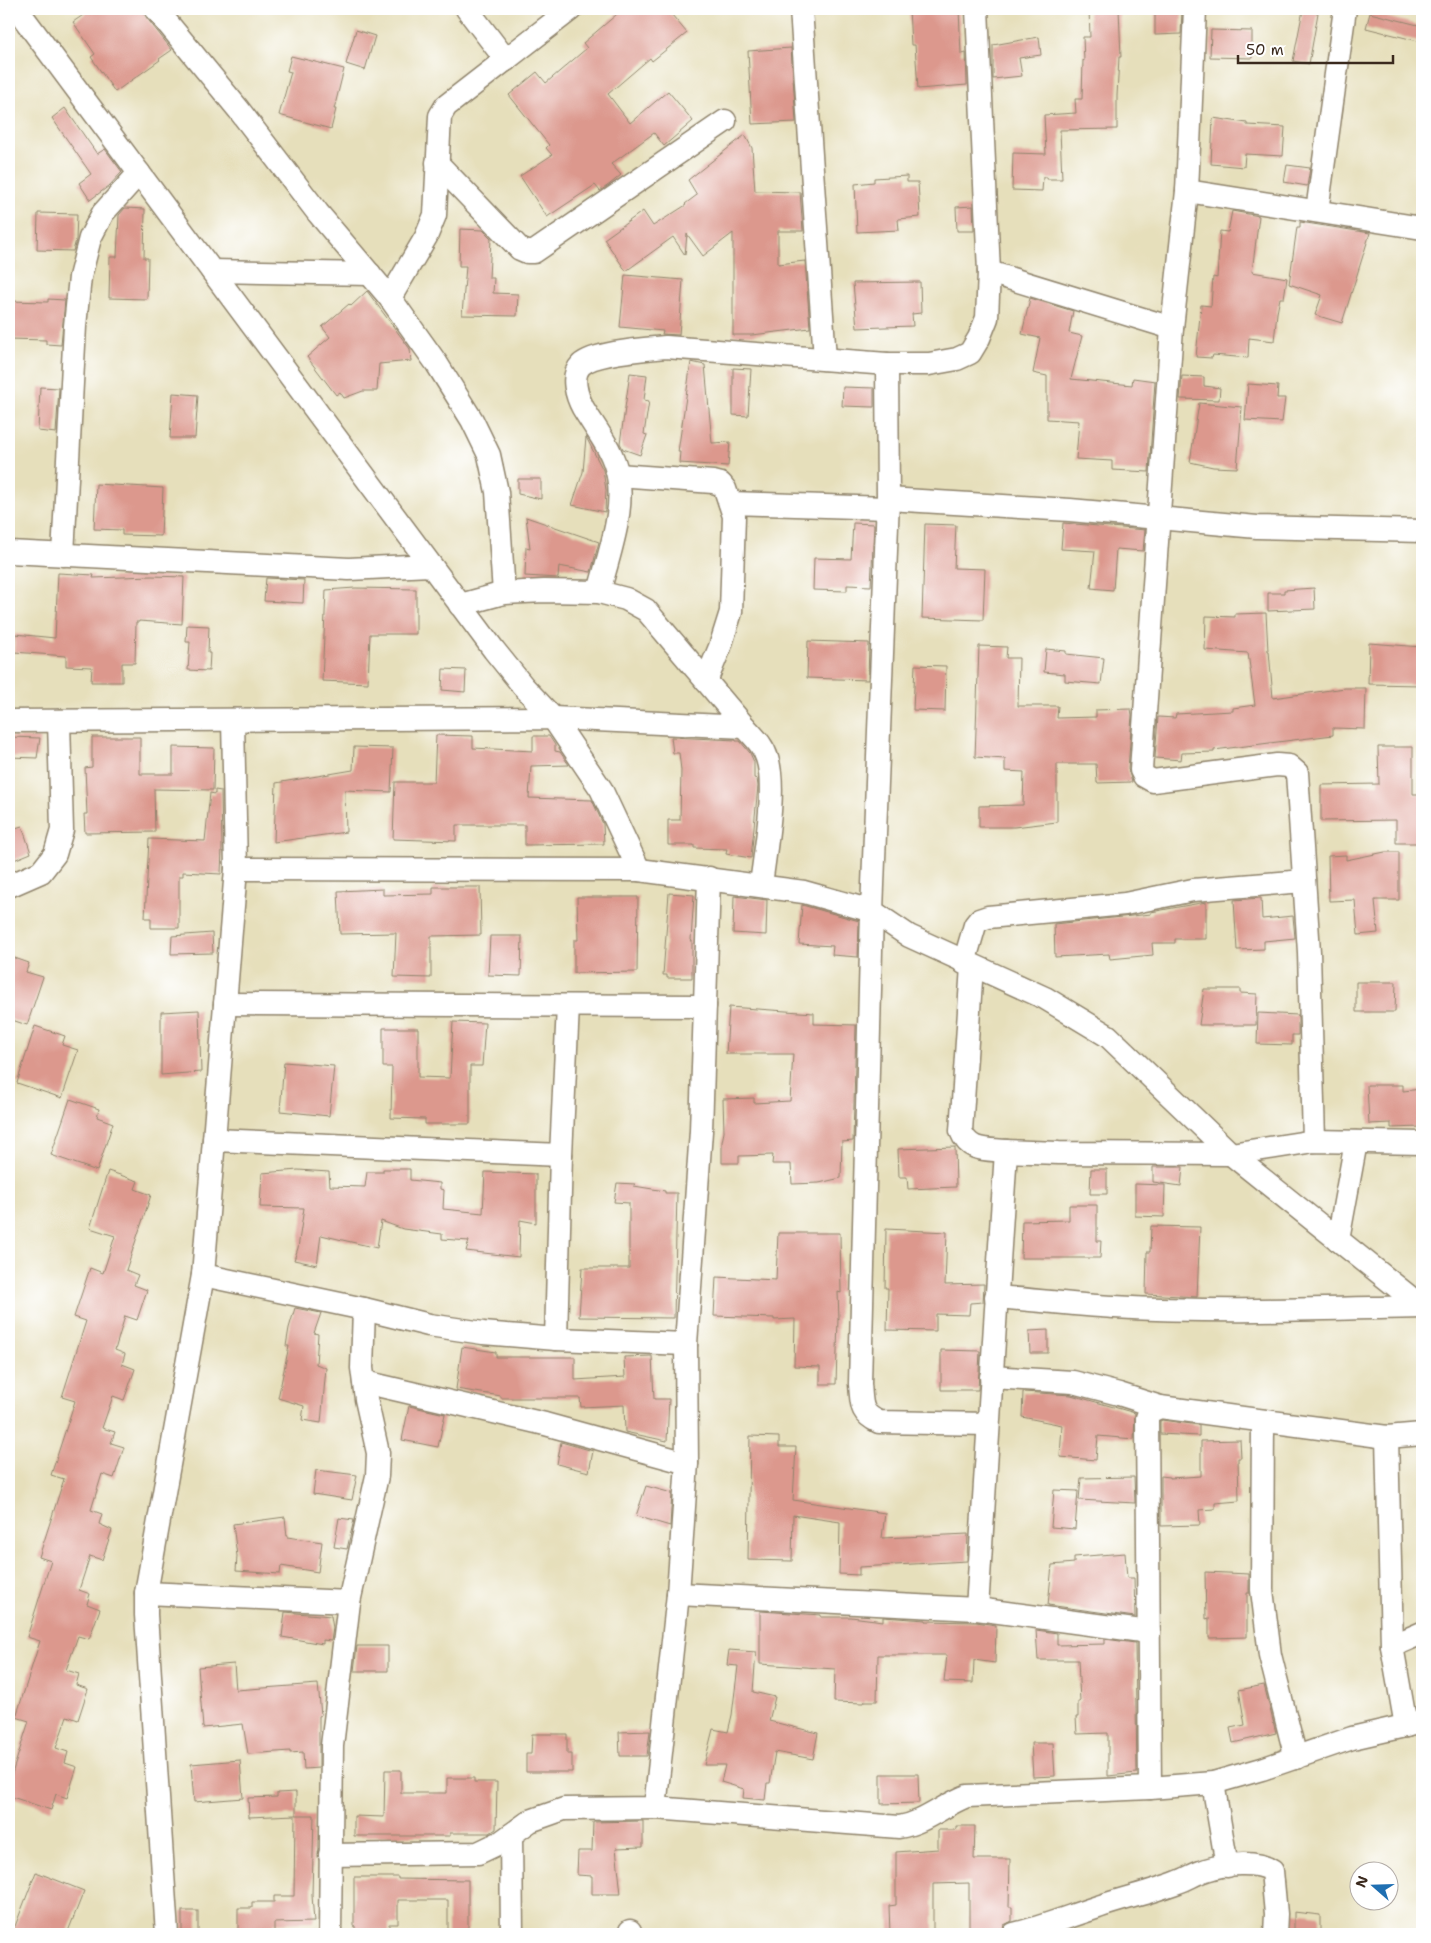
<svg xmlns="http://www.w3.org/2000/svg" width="1431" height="1943" font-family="'Shantell Sans',sans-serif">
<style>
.building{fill:#dc988d}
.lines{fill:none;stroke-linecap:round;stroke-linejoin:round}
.street-casing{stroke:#90846c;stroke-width:25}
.street{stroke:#fff;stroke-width:22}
</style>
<rect width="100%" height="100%" fill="#fff"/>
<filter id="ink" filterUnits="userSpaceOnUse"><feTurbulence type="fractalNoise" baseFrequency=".02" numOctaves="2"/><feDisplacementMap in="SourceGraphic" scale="10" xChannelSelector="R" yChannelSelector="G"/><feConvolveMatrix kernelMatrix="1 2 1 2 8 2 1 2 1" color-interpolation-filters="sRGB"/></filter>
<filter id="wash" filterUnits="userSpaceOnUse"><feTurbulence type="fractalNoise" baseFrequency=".0096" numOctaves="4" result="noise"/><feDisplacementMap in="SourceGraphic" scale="20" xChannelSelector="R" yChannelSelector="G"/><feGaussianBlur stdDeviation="1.12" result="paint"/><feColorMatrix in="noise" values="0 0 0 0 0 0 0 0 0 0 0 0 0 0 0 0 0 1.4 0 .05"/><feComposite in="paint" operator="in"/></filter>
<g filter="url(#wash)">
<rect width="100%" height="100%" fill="#e6dfbb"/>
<g id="blocks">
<g class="building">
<polygon points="92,9 143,9 146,17 172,50 159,59 160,60 115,92 91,57 95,54 73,22"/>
<polygon points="623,9 667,9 687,33 652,61 650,58 608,94 630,123 668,91 693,121 664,146 654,133 611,164 621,175 610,184 600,191 595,185 547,217 520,176 552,155 546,148 549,145 509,95 537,72 546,83 587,48 583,43"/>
<polygon points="909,9 959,9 961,54 966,53 967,85 918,89 915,45 911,45"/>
<polygon points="1089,9 1119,9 1121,57 1119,57 1117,96 1117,129 1060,130 1062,179 1047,179 1047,177 1043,177 1042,191 1012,190 1013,153 1046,154 1044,115 1076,113 1075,99 1082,99 1083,60 1084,61 1083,37 1090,37"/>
<polygon points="1155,9 1182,9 1181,34 1155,35"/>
<polygon points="1303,10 1318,13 1309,64 1293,61"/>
<polygon points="1370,13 1422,26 1422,42 1366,28"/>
<polygon points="356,30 375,36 365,70 346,64"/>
<polygon points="1211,30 1252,31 1252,58 1210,57"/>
<polygon points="1039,37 1041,55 1019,58 1022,76 993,79 993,45"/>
<polygon points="791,48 796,122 752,124 748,51"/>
<polygon points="291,56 344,69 334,109 336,109 331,129 279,115 291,72 287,71"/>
<polygon points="65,108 97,154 105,149 122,172 109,186 90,200 79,183 91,174 52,118"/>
<polygon points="1213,118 1247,123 1247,125 1285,127 1283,156 1245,154 1244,167 1211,164"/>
<polygon points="745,135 752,148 755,191 800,192 803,231 778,231 778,264 805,261 810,328 752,335 733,335 733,233 703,256 687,234 685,255 673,237 626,271 604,239 643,211 653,226 686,205 685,204 697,195 688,180"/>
<polygon points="1287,165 1310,168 1307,186 1284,182"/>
<polygon points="907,176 907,182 918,182 920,217 898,219 899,230 857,232 855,184 874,182 874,178"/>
<polygon points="973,206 974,231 957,231 956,207"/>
<polygon points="125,208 145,209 144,258 148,258 147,299 109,298 110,257 117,257 119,215"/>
<polygon points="1232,211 1259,216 1252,272 1287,278 1284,298 1280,298 1277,313 1274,341 1249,338 1248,358 1213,355 1212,358 1196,357 1201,305 1211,306 1213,277 1217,278 1220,231 1228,232"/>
<polygon points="38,213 77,214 76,240 73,251 37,250"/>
<polygon points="1300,222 1370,233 1342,323 1315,315 1322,295 1289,284 1297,227 1300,227"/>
<polygon points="460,229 483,230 491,238 489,278 494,278 493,293 518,294 517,316 462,315 466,266 459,266"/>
<polygon points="625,275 683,280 679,335 662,334 663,331 620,327"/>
<polygon points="920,282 921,313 912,314 913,326 857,328 853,283"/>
<polygon points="367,291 410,349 411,361 379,364 377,391 363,391 344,398 340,392 336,395 307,357 330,337 322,327 349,304 351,306"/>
<polygon points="1030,298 1073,311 1069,333 1082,336 1071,379 1132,385 1133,378 1155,381 1149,472 1112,470 1112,461 1076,459 1079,421 1047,419 1047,376 1033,373 1040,338 1022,334"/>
<polygon points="48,299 65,300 61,345 46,344 46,340 9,339 9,301 48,302"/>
<polygon points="691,362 705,365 712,443 730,442 728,466 679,463 680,452 678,452"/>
<polygon points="733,368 751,369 748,416 733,415"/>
<polygon points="630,373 647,375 644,400 649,401 644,434 647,435 640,455 623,449 620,443"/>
<polygon points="1182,376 1204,377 1204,386 1220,388 1219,400 1180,399"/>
<polygon points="1248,384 1278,386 1277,398 1285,398 1282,422 1245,420"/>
<polygon points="40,387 59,388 56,433 38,431"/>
<polygon points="843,387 874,388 874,407 842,406"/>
<polygon points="173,393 198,395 195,438 170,438"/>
<polygon points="1199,403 1242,407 1237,468 1213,467 1190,462"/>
<polygon points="586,437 603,470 606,490 605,512 572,505 583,472"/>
<polygon points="518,479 541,479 541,499 518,494"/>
<polygon points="96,484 163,488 161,536 122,535 122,530 94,529"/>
<polygon points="526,517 599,542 591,572 559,566 558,578 525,576 526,547 530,548"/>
<polygon points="853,523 874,524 871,586 847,585 847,591 813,590 814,558 851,559"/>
<polygon points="1063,523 1145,530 1143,551 1116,549 1113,590 1091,588 1095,551 1061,549"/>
<polygon points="925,524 956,525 954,568 985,569 983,620 922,618"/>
<polygon points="58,573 94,575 93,578 152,576 184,577 182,624 139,621 139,622 136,622 135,663 122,663 122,682 91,682 92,667 66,666 66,656 14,652 15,634 55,638"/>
<polygon points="266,578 304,580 303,603 264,601"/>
<polygon points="355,588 416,589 416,634 370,634 368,683 322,681 326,590"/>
<polygon points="1314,588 1315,609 1268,611 1268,593 1284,593 1284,590"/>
<polygon points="1266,613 1268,651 1269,651 1273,698 1345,688 1366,688 1365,729 1333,728 1333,735 1214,750 1214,752 1182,753 1181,760 1155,758 1158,717 1175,718 1176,714 1233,711 1233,708 1255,705 1248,653 1205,650 1206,616 1235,617 1235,614"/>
<polygon points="187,625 209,626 208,653 210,653 209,671 188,670 190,642 186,642"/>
<polygon points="808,641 869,643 868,680 807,678"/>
<polygon points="1369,643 1422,647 1422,685 1368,684"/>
<polygon points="979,646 1007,647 1006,658 1019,658 1018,706 1058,706 1057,718 1096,717 1096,710 1131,709 1132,715 1128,769 1132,782 1097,783 1096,764 1057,764 1057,822 1014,827 979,827 979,806 1023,805 1024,772 1005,771 1005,759 975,757"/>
<polygon points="1046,649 1066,651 1066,654 1104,658 1101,684 1065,681 1065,674 1044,672"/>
<polygon points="915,665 946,666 945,711 913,710"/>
<polygon points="443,669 466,670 465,692 442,690"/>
<polygon points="436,735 473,736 473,748 533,751 533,736 549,736 555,745 555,751 560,752 569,765 531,766 529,798 592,800 603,824 604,844 525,845 525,825 456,825 456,841 393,839 395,782 434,782"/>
<polygon points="9,737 40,738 37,758 9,757"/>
<polygon points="92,737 140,737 140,774 173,774 173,747 214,748 213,790 154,789 155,832 85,833 84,814 87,814 85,768 92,767"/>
<polygon points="671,737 736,740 736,741 740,741 750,753 754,762 754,778 757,779 758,786 751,858 726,854 727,849 694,848 694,845 668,845 668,820 680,820 681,770 679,753 673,753"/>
<polygon points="354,747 393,748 391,792 345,790 346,832 274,842 276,783 353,770"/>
<polygon points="1378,747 1413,747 1413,794 1422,794 1422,843 1396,843 1396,820 1321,821 1321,785 1379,784"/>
<polygon points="215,790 221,791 222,847 221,874 183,872 183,876 179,876 179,928 151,928 151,918 145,918 149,839 205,841 210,793 215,794"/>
<polygon points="22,826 31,853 9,862 9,830"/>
<polygon points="1385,852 1399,852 1399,900 1375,900 1378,933 1358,935 1355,900 1329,901 1328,856 1346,855 1346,860"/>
<polygon points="433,887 480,887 481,935 431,936 431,978 394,977 396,933 340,934 338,891 383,889 383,895 433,894"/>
<polygon points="669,893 694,895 691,940 692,941 692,978 667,978 667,975 663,975"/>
<polygon points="734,896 767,900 766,935 733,933"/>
<polygon points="577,897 638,897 637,972 574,973 574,940 578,940"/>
<polygon points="1261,898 1262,919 1293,916 1295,938 1264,941 1264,949 1237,950 1234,900"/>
<polygon points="1206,902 1206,939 1175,939 1175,943 1152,943 1153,955 1110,959 1109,954 1055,957 1054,924 1151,914 1151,912"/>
<polygon points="802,905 859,921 858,957 832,955 833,946 799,944"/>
<polygon points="212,933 213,953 171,954 172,936"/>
<polygon points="490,936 522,936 521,976 488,975"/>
<polygon points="9,956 29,963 26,972 43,977 27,1025 9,1019"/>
<polygon points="1356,982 1396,982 1395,1012 1356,1012"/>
<polygon points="1204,989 1240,989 1240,993 1257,994 1256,1025 1199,1025"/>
<polygon points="729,1007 814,1013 814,1024 856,1025 853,1141 842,1142 841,1178 819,1183 792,1184 791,1164 772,1164 773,1155 739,1156 739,1163 722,1163 722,1142 724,1132 723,1099 754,1098 754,1103 790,1101 793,1054 726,1054"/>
<polygon points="199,1010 201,1072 161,1075 161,1012"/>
<polygon points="1258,1013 1298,1015 1298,1035 1292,1035 1292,1045 1257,1044"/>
<polygon points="453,1022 485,1023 482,1066 470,1066 470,1124 425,1124 425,1119 391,1118 392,1067 383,1067 383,1028 418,1028 418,1077 450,1078"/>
<polygon points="35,1026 65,1036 62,1045 78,1050 62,1098 17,1083"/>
<polygon points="284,1062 334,1066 329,1116 280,1111"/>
<polygon points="1367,1085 1403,1085 1403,1091 1422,1089 1422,1127 1391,1128 1391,1123 1369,1124"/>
<polygon points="70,1099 99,1109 97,1117 113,1123 97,1171 51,1155"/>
<polygon points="955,1147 956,1187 908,1189 907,1177 899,1177 898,1149"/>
<polygon points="1153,1167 1183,1167 1181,1186 1153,1182"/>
<polygon points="383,1169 410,1169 410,1180 440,1183 440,1189 444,1190 443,1209 483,1213 485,1172 536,1174 536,1223 520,1220 519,1257 466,1251 469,1241 442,1239 442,1234 403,1229 381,1221 377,1248 321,1235 317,1265 294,1260 298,1248 304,1208 260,1207 262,1173 298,1170 329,1172 330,1186 365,1187 367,1172 383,1172"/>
<polygon points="1091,1169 1107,1169 1107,1194 1090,1194"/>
<polygon points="108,1171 138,1181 135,1189 151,1195 126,1270 138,1275 134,1285 147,1290 137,1320 125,1316 115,1350 125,1354 122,1364 135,1369 124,1400 113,1396 102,1428 115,1432 111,1443 124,1447 114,1478 102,1474 91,1510 102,1514 99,1524 112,1530 102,1560 90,1556 79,1590 90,1594 87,1604 100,1609 89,1639 78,1636 66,1670 79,1674 76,1685 88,1689 78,1720 67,1716 56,1748 68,1752 65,1763 77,1767 67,1798 56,1794 51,1810 9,1796 9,1783 29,1721 16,1717 40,1641 27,1637 51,1561 39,1557 64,1479 51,1475 75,1401 62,1397 86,1321 74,1317 90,1268 103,1273 115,1236 90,1228"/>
<polygon points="617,1183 635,1184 634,1186 665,1191 665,1193 677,1193 674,1318 579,1317 582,1268 629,1268 629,1203 614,1202"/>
<polygon points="1135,1184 1165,1185 1164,1217 1135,1216"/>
<polygon points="1069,1205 1097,1205 1097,1241 1101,1241 1100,1258 1021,1258 1022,1221 1069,1220"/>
<polygon points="1151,1226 1200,1227 1197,1297 1146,1294 1147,1252 1150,1252"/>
<polygon points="886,1229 947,1232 945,1285 984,1284 983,1302 970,1303 969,1315 936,1314 936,1331 887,1330 888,1288 885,1288"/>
<polygon points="778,1233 840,1233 841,1293 838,1292 839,1319 838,1318 836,1384 820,1384 820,1367 794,1366 795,1319 774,1320 774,1318 714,1316 716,1277 776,1280"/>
<polygon points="295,1308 321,1313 314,1333 318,1334 316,1364 326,1368 321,1423 302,1420 304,1406 278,1398 289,1346 286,1346 289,1328"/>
<polygon points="1048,1330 1048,1353 1030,1353 1029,1331"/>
<polygon points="462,1347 496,1352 496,1357 575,1357 575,1380 625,1377 624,1357 652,1356 654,1399 669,1399 667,1441 625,1432 624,1405 581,1407 580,1398 501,1398 501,1396 456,1389"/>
<polygon points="941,1350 980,1351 978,1390 941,1390"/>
<polygon points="1023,1392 1071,1395 1135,1413 1134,1439 1098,1436 1096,1460 1060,1457 1062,1425 1022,1417"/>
<polygon points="409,1406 445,1414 438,1447 402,1440"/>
<polygon points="1162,1420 1199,1425 1199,1436 1160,1434 1160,1421"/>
<polygon points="750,1436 779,1437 779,1447 796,1447 793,1500 885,1513 882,1538 968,1534 967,1561 859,1567 859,1575 839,1574 840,1522 793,1515 792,1561 748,1560"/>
<polygon points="1240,1440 1241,1458 1238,1458 1239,1501 1215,1503 1215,1509 1199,1510 1200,1525 1161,1526 1161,1476 1170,1477 1170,1478 1201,1476 1201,1441"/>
<polygon points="561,1442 593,1451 589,1472 557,1464"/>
<polygon points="316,1470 357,1475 352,1500 313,1494"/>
<polygon points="1134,1477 1135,1503 1079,1500 1081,1478"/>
<polygon points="646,1486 672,1493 670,1526 636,1516"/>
<polygon points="1054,1490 1078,1491 1075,1529 1051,1527"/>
<polygon points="285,1517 287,1537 322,1542 318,1572 281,1566 280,1574 236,1571 237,1556 233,1524"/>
<polygon points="339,1518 354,1520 347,1549 334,1547"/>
<polygon points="1125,1553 1127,1578 1134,1578 1135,1617 1048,1605 1052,1565 1074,1563 1074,1557"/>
<polygon points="1205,1572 1249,1574 1249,1593 1247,1593 1247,1637 1209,1638 1209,1618 1206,1619"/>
<polygon points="760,1611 821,1615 821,1617 851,1617 883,1621 883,1617 926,1620 926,1621 976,1622 996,1625 995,1663 974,1660 973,1683 944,1682 947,1655 878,1655 877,1701 865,1701 864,1703 834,1702 835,1669 760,1664"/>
<polygon points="285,1612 331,1616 333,1628 331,1641 323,1640 323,1644 282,1637"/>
<polygon points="1036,1630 1057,1633 1057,1645 1105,1644 1105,1639 1135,1643 1137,1773 1108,1776 1108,1733 1077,1734 1076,1717 1078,1717 1078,1702 1080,1702 1078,1660 1038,1660"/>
<polygon points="357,1646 388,1646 388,1671 354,1671"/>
<polygon points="729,1650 756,1652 753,1692 775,1697 769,1721 818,1733 813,1759 775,1752 770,1783 767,1783 765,1800 743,1798 744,1789 721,1782 725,1765 704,1765 713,1729 728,1732 732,1715 738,1666 727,1665"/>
<polygon points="234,1664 236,1690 318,1684 321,1715 319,1716 319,1768 304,1769 303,1752 290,1753 290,1751 248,1754 243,1724 203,1728 198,1667"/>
<polygon points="1264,1685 1276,1733 1233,1743 1230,1728 1245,1725 1239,1690"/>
<polygon points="650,1731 647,1756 620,1756 619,1732"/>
<polygon points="532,1734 567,1734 567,1754 572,1754 572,1772 526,1772 526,1754 531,1754"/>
<polygon points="1031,1743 1053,1743 1055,1776 1033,1777"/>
<polygon points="240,1760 243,1798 194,1802 191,1764"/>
<polygon points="385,1770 401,1770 401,1793 447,1793 447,1778 474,1778 474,1782 497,1782 496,1829 490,1833 450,1833 450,1836 354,1836 354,1816 384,1817"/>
<polygon points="881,1774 918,1774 919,1803 881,1804"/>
<polygon points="296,1792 296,1815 314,1815 312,1895 314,1922 274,1923 274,1934 238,1934 238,1908 252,1908 252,1902 274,1902 274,1896 294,1896 295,1815 249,1817 248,1798 277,1797 277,1793"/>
<polygon points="643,1821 643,1847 616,1848 621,1894 592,1894 592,1876 577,1875 578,1851 592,1851 593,1822"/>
<polygon points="956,1826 975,1826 974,1859 1010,1859 1009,1907 1012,1907 1012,1921 1004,1925 1001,1934 969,1934 969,1883 933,1884 933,1934 890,1934 889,1906 896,1905 896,1852 938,1849 938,1830 956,1830"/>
<polygon points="36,1872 84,1891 67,1934 12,1934"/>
<polygon points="354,1877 398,1877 398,1879 468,1880 468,1934 448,1934 448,1900 398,1900 398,1924 389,1924 389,1934 355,1934 355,1926 354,1926"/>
<rect x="182" y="1911" width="16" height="23"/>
<polygon points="1294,1912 1320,1915 1320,1934 1294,1932"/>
</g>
</g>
</g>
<g filter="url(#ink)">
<use href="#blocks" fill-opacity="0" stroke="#90846c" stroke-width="1"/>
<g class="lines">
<defs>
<g id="street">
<polyline points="17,9 494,650 523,686 553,718 601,789 639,870"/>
<polyline points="156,9 239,110 318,213 390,298 437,364 472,420 489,455 497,492 504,593"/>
<polyline points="467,9 506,60"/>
<polyline points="801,9 825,359"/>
<path d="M977,9L989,272L987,318L979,338L970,353L957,359L929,364H887L888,499L872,911L860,1384C862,1403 859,1413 879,1422L988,1424"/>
<polyline points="1195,9 1187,191 1172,328 1141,770 1144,776 1153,781 1277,765 1289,766 1297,773 1309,952 1314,1141"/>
<polyline points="437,163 520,249 527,252 534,252 725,121"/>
<polyline points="1187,191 1422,228"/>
<polyline points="1317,211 1345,9"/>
<polyline points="212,271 370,274"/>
<polyline points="989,272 1172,328"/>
<polyline points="390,298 426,237 435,215 440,116 446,106 571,9"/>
<polyline points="618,475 713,482 721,484 725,489 734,516 731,612 720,647 706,681"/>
<polyline points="888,499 1070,510 1257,527 1422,531"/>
<polyline points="730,503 887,508"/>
<polyline points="9,552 349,569 430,565"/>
<polyline points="63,555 75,326 80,277 90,238 103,213 139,173"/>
<path d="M599,592C608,557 625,511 618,476C613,449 596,430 583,408C577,397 570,376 581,365C595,352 646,349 666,347L887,364"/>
<path d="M460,605L504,593L544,591L599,592L626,599L646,610L745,727C754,737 763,745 767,758C777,788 765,851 761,885"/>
<polyline points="9,721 553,718 745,727"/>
<polyline points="236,869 639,870 804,892 872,911 909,936 1045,998 1108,1036 1231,1154 1422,1307"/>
<polyline points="9,886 41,872 55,854 62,830 59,721"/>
<polyline points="964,963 975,925 979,920 988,917 1125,904 1193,890 1304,881"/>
<path d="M972,966L961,1131C969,1152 986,1149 1006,1151"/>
<polyline points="225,1004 705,1006"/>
<polyline points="214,1140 561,1155"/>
<polyline points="1338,1240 1356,1142"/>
<polyline points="203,1275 364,1309 429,1325 483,1333 556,1339 686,1344"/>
<path d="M996,1297C1035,1300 1074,1305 1114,1307C1216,1313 1320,1309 1422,1307"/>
<polyline points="556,1339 561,1155 568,1006"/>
<polyline points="991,1377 1073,1382 1119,1394 1160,1407"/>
<polyline points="364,1382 545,1424 687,1463"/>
<polyline points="1263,1421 1262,1590 1270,1655 1296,1758"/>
<polyline points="1387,1437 1392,1646 1406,1726"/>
<polyline points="146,1593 349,1602"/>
<polyline points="678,1594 977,1609 1149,1632"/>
<polyline points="977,1609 1006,1151 1059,1153 1231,1154 1314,1141 1422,1143"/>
<polyline points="1392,1646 1422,1633"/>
<polyline points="1213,1783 1227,1866"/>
<polyline points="1150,1788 1147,1418 1149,1412 1160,1407 1387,1437 1422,1434"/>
<path d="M655,1808L899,1827C925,1823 943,1805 967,1796L1150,1788L1213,1783L1262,1769L1352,1738L1422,1722"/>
<polyline points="511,1835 512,1934"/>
<polyline points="330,1855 478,1853 501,1842 530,1821 564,1809 655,1808 678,1594 687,1463 686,1344 701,1131 709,878"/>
<polyline points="630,1931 630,1934"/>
<polyline points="167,1934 146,1615 146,1593 203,1275 236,869 233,720"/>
<polyline points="330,1934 332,1746 349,1602 377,1476 378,1453 366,1399 362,1368 364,1309"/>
<path d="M1014,1934C1043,1927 1070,1916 1098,1907C1124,1898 1152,1892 1178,1882C1187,1879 1196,1873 1206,1870C1224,1864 1256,1860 1272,1871L1276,1914L1275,1934"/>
</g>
</defs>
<use href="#street" class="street-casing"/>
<use href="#street" class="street"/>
</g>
</g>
<rect width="1431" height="1943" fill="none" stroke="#fff" stroke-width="30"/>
<g transform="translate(1374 1886) rotate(290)"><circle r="24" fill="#ffffff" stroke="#b1aaa5"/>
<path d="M0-4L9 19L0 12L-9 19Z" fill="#1f6fb2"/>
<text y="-8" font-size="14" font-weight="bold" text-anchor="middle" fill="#3b2a1e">N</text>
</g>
<path d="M1238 55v8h155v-8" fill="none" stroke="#3b2a1e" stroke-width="2.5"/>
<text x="1246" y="55" font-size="15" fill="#3b2a1e" stroke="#ffffff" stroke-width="4" paint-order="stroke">50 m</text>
</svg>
